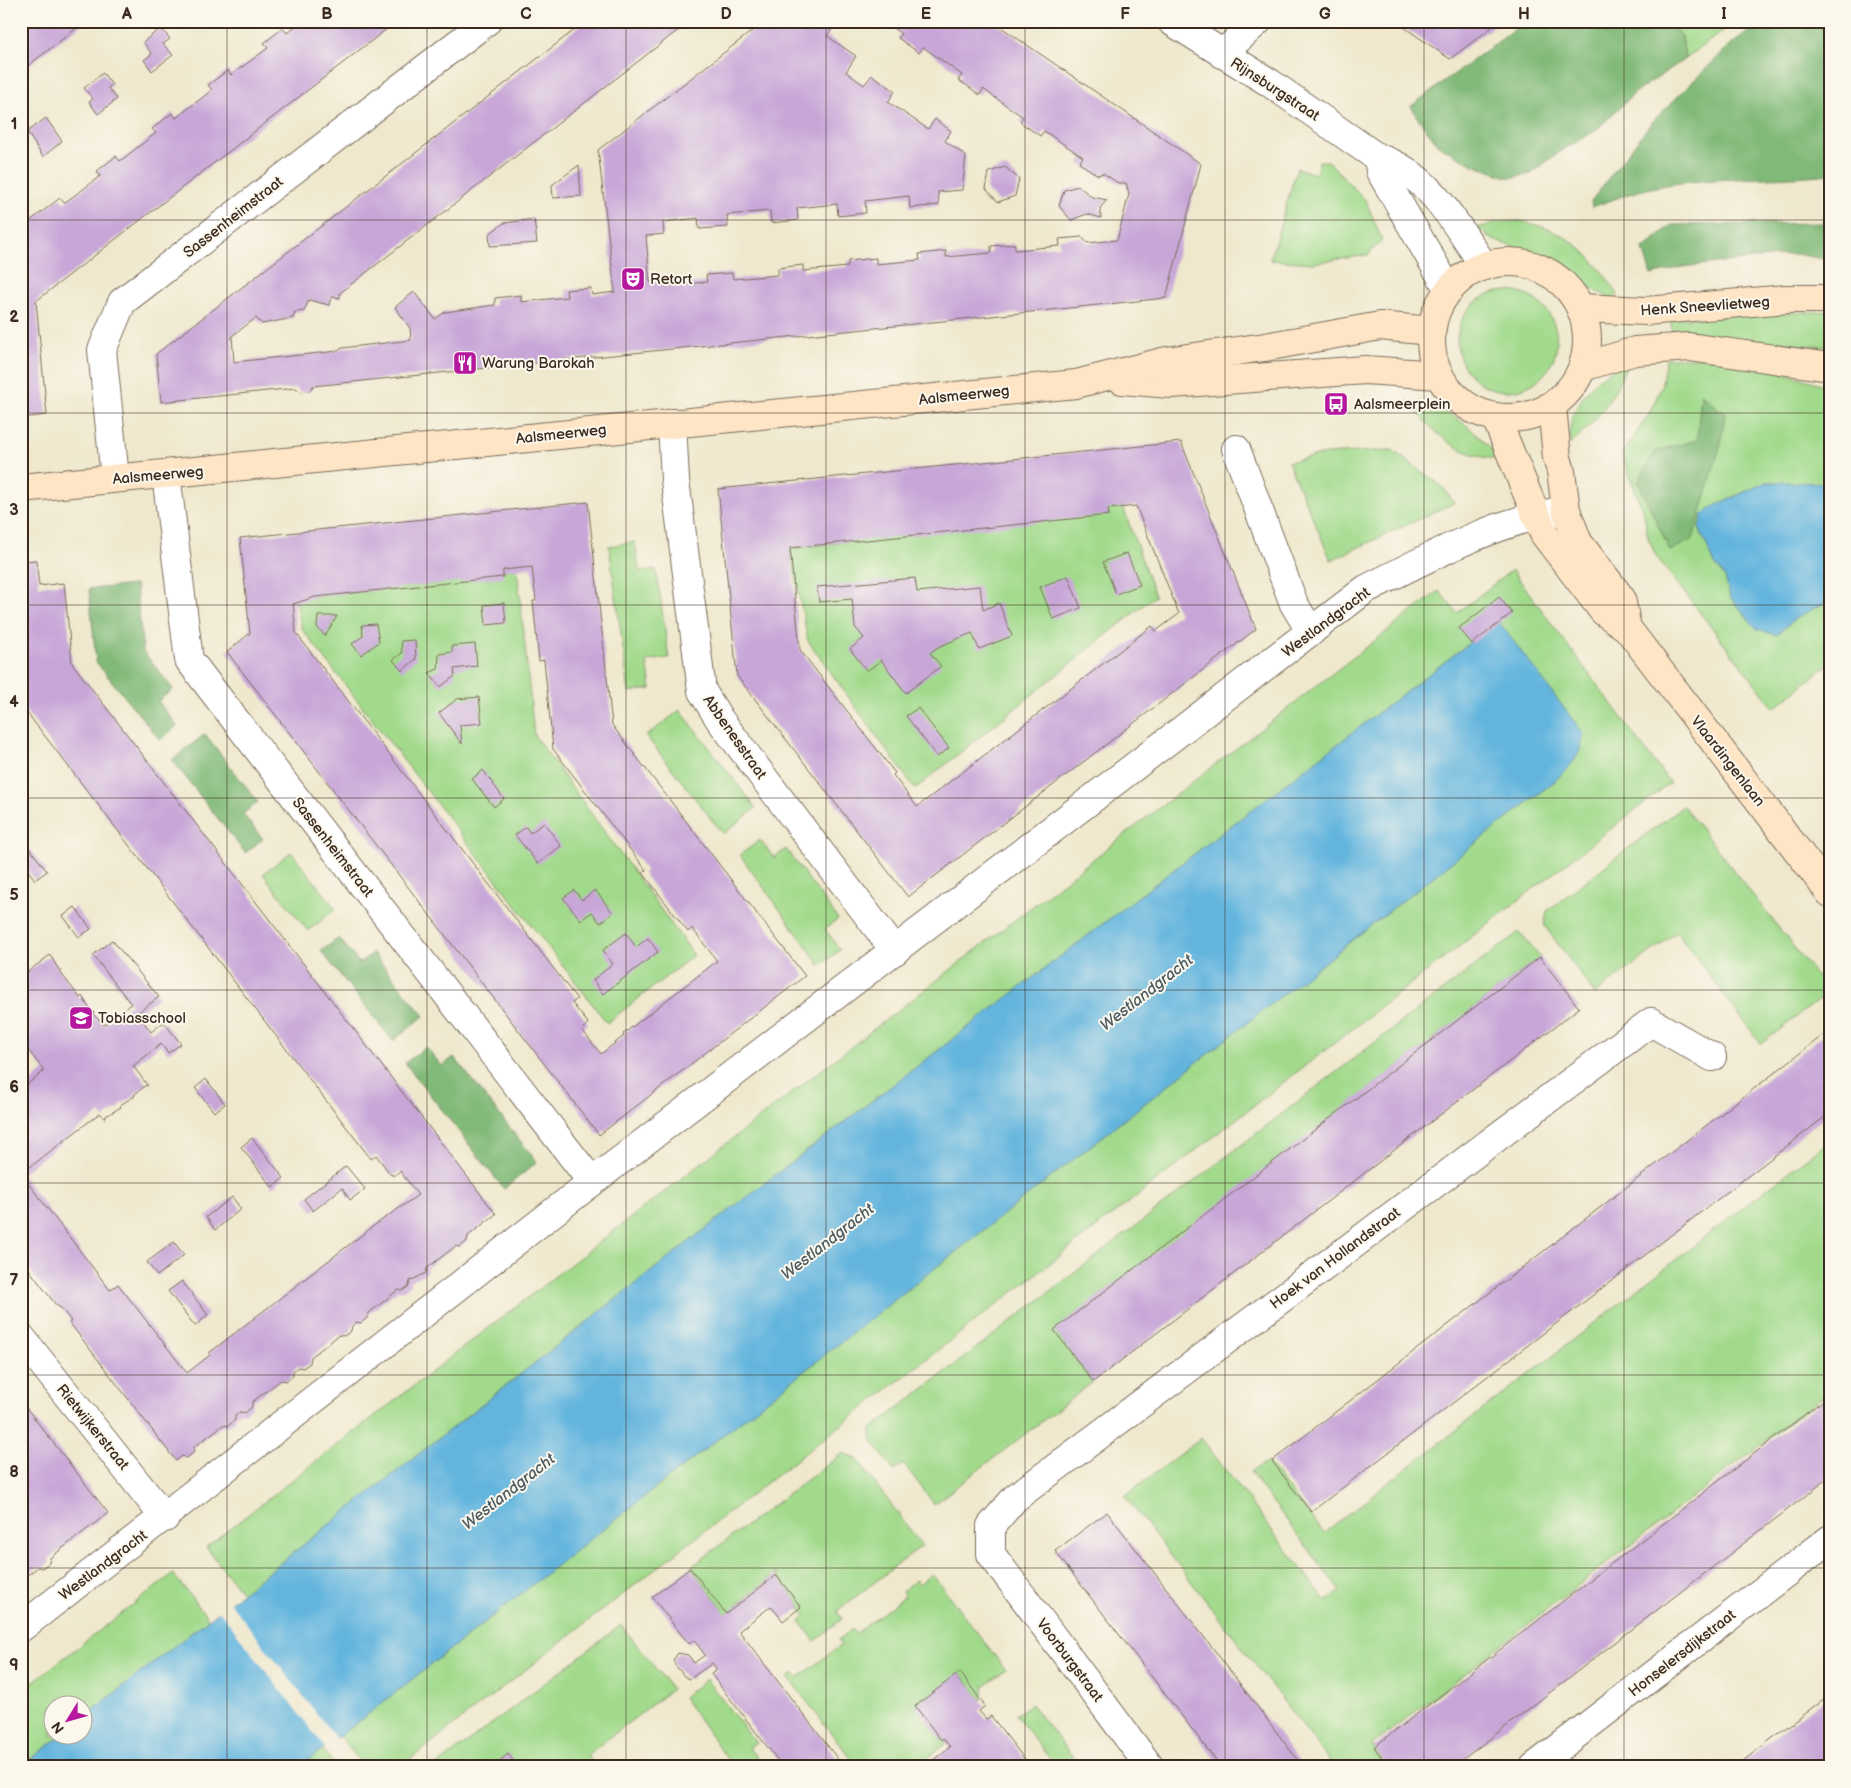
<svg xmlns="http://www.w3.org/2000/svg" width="1851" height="1788" font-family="'Balsamiq Sans',sans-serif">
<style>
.green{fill:#a2da8c;stroke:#6e8255}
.forest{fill:#81ba78;stroke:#5e724b}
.water{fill:#63b5de;stroke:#4f707e}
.pier{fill:#efe8cd}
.building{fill:#c8a7d8;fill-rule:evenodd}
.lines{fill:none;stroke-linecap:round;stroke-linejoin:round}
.street-casing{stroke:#7a6c5b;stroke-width:30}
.secondary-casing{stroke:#7a6c5b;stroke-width:30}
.street{stroke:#fff;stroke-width:28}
.secondary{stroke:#fde5c5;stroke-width:28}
.grid{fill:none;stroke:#3b2a1e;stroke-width:1;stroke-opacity:0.55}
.labels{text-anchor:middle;stroke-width:4;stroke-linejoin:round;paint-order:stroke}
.street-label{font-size:15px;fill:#3b2a1e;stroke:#fbf7ec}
.poi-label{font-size:15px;fill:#3b2a1e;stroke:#fbf7ec;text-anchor:start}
.water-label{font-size:16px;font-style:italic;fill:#495b61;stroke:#fbf7ec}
.neatline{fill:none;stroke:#3b2a1e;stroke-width:2}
.grid-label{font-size:16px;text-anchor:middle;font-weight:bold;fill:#3b2a1e}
</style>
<rect width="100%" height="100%" fill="#fbf7ec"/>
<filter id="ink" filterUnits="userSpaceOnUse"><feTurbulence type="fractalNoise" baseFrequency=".02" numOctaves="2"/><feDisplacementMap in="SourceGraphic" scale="10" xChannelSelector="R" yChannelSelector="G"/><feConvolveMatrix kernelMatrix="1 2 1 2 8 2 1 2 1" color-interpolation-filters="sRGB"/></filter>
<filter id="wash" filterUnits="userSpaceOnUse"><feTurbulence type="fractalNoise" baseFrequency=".0096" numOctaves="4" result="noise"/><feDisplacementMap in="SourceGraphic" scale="20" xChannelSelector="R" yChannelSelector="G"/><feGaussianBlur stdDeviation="1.12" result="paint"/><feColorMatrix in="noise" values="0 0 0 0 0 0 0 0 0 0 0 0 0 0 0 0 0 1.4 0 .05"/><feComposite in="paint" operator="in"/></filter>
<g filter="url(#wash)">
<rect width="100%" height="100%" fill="#efe8cd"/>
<g class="green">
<polygon points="1663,21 1736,21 1685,59 1682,36"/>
<polygon points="1319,161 1328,161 1366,201 1382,240 1368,255 1313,263 1270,260 1297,168 1316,174"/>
<path d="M1520,221C1570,231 1590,253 1618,294L1613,300L1579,282L1564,266L1549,258L1493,240L1478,228L1497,222Z"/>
<circle cx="1507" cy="341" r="50"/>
<polygon points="1830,311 1830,347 1672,338 1671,319"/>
<polygon points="1666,358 1736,358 1830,387 1830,483 1767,482 1718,504 1702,515 1699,528 1715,564 1725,577 1730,597 1776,635 1796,618 1830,600 1830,663 1774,708 1656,556 1648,538 1644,514 1622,455 1649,414 1661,388"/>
<path d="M1626,366C1615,397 1596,422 1571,444C1570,439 1569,433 1570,428C1574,403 1599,368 1626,366Z"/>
<path d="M1407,401C1444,402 1477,430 1499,459C1456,457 1433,431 1407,401Z"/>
<polygon points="1392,450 1443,487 1454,503 1331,560 1288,462 1326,454"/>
<polygon points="1123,507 1155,596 915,789 808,641 790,549"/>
<polygon points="635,542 639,571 656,569 669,658 647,661 651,689 629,692 609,546"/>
<polygon points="517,567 534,735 694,955 607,1023 302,629 296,600"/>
<polygon points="1512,570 1670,783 400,1767 364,1767 340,1736 1556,780 1576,759 1498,621 718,1219 242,1593 206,1547 1439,591 1457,613"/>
<polygon points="680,710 756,808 723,834 646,736"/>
<polygon points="1683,806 1829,992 1761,1044 1677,932 1595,994 1544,925 1547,911"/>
<polygon points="760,840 774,858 786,849 838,919 825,929 840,950 820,965 740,855"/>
<polygon points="291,852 336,909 308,931 263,874"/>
<polygon points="1519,932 1540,957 1055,1331 1093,1382 934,1504 904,1464 894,1471 871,1439 871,1429"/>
<polygon points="1830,1140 1830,1391 1372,1745 1387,1767 1334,1767 1125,1496 1201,1438 1327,1602 1340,1591 1250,1472 1267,1462 1324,1533"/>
<polygon points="843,1453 857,1459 922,1546 837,1611 842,1619 815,1641 800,1621 805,1616 800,1608 801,1607 776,1573 726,1614 691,1567"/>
<polygon points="173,1574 209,1619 83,1718 82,1706 52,1706 52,1736 61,1736 21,1766 21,1691"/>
<polygon points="932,1574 1006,1670 985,1685 982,1700 960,1672 941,1740 943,1738 947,1743 916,1767 853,1767 855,1764 788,1677 793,1673 798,1678 841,1645 838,1640 852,1629 855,1634 905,1596 902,1591 916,1580 919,1584"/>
<polygon points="621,1625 672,1689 587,1755 596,1767 518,1767 508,1755 492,1767 435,1767"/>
<polygon points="706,1679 756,1743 749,1748 760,1762 754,1767 733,1767 683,1697"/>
<polygon points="1031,1704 1080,1767 1056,1767 1016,1715"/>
<polygon points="322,1749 336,1767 299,1767"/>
</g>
<g class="forest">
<polygon points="1526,21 1663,21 1682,36 1685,59 1636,92 1595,131 1559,152 1531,174 1510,178 1473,165 1438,145 1410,107"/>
<path d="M1763,21H1830V174C1769,181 1706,175 1647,189C1628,193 1610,201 1592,207L1591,201L1652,122L1728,47Z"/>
<polygon points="1830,223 1830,260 1795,254 1682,267 1651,275 1643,249 1671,225"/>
<polygon points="1701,394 1725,414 1721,443 1693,539 1670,551 1638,482 1656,451 1697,440"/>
<polygon points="136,585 143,651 173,689 158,701 177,726 160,740 96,662 89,589"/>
<polygon points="205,734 258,802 243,814 263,839 245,853 172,760"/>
<polygon points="339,938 359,963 373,953 424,1016 393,1041 321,951"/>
<polygon points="426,1047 442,1066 454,1057 537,1162 504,1189 405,1063"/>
</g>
<g class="water">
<polygon points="1767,482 1830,483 1830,600 1796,618 1776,635 1757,629 1730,597 1725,577 1715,564 1699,528 1702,515 1718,504"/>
<path d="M1498,621L1583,733C1583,756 1571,764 1556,780L340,1736L299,1767H21L61,1736H82L83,1718L718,1219Z"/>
</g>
<polygon class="pier" points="229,1601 338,1741 326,1749 218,1609"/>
<g id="blocks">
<g class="building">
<polygon points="21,21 86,21 21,71"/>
<polygon points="302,21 397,21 36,301 47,415 21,418 21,228 60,198 64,203 82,190 100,176 97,171 116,156 120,161 156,133 152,129 172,113 176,118 212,90 208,85 228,70 231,75 268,48 264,43 283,28 287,33"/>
<polygon points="586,21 690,21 340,293 340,298 331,297 329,305 309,300 304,311 295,312 293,318 262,324 256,318 232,336 234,362 338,351 342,348 411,340 410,328 395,307 414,292 435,319 445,312 495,305 495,298 521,295 521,302 567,297 566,290 575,289 591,288 592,295 615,292 598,150 752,31 744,21 837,21 827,36 856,56 846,72 864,85 872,75 895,91 888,102 928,129 935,119 951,131 945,141 966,156 962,190 938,192 939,205 910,208 909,196 865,201 866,213 838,216 837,204 797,208 798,220 771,223 770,211 727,215 728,227 699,229 698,218 663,222 664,234 646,236 650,282 663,280 664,286 707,282 706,275 732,273 733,279 778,275 778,268 803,265 803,271 848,267 848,261 876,258 876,264 920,260 919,254 946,251 946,257 991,253 991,246 1015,244 1015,250 1060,246 1059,239 1082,237 1087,243 1117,240 1129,194 1126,183 1118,183 1103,173 1098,175 1079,163 1083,157 1044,131 1040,136 1020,122 1023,117 983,89 980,95 969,87 958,80 962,75 923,47 919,53 898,38 901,34 884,21 992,21 1201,164 1166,298 313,386 310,391 300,392 296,388 161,402 156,354"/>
<polygon points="1395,21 1500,21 1450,59"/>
<polygon points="161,28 170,39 163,44 173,55 152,71 144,60 152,54 143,42"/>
<polygon points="103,73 112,85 108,88 117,99 98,114 89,102 93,99 84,88"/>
<polygon points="46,118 62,141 43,157 27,132"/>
<polygon points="579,165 581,196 553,198 552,185"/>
<polygon points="1005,167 1019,179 1015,196 998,202 986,189 989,172"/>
<polygon points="1078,186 1092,197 1107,200 1100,208 1101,218 1087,214 1071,220 1059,206 1064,190"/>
<polygon points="534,219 537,243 490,246 489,234 504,223"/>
<path d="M1181,442L1256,629L908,897L737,676L718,489ZM1136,506L1179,614L1156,631L1152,626L917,807L893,775L895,773L800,650L790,548L1109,515L1108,509Z"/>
<path d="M588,502L612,725L805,976L599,1135L227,652L250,633L240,538ZM532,567L536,601H533L539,661L544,660L553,749L646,870L643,873L665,902L688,932L692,928L717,961L623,1034L624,1036L601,1054L582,1030L588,1023L572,1003L577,999L296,633L293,604L315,597L503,577V570Z"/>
<polygon points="1127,553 1140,585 1116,594 1103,562"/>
<polygon points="36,560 39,586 64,583 72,663 496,1214 468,1236 467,1241 460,1247 456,1246 427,1268 426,1273 410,1281 409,1286 402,1291 398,1290 369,1313 368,1317 361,1323 356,1322 352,1326 351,1331 344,1336 339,1335 311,1357 310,1363 303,1368 298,1367 293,1371 293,1376 286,1381 281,1380 252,1402 252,1407 245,1413 240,1412 235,1416 235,1420 228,1426 223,1425 194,1447 194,1452 187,1458 182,1456 176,1461 69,1322 71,1321 61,1308 56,1305 21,1259 21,1174 110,1290 118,1284 187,1373 210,1355 209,1353 372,1227 418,1195 400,1171 395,1175 391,1175 376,1155 371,1159 21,705 21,561"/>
<polygon points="1068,576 1081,608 1053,619 1040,587"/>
<polygon points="915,578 917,592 980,586 983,610 999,603 1012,636 979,649 972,633 938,647 930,653 941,666 906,693 881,660 867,671 850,649 864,638 855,627 852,599 819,602 817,587"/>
<polygon points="1499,597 1512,613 1472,644 1459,628"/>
<polygon points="504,603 506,623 486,625 484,605"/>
<polygon points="318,616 337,616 325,636 317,627"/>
<polygon points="376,624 379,642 361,655 352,644 363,636 362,625"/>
<polygon points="415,640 416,659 402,671 393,660 402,653 401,641"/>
<polygon points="475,644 477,666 454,669 455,676 440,687 429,673 438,669 439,654 452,652 452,646"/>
<polygon points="479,697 482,723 460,725 462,744 439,713 457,699"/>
<polygon points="918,708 949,748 937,757 906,716"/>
<polygon points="483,770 504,799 494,807 472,779"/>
<polygon points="544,823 561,846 538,864 515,835 526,827 530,833"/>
<polygon points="30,849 47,871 35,880 21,861 21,856"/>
<polygon points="574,890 582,900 595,890 613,913 600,923 592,912 581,920 563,898"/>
<polygon points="75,907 91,929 79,937 63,916"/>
<polygon points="626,933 636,947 648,938 658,952 603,994 593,980 613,964 603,950"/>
<polygon points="112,940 159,997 137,1013 151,1032 164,1022 181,1044 168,1053 161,1044 133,1066 148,1086 146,1085 134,1095 135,1096 120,1105 121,1107 106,1116 105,1119 100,1113 21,1174 21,1089 43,1072 43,1069 23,1044 21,1045 21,977 50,955 59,970 62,971 60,972 80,998 82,996 91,1011 94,1012 92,1013 104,1025 131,1004 93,955"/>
<polygon points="1540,957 1579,1008 1093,1382 1054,1330"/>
<polygon points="1826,1033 1830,1038 1830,1113 1311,1512 1272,1461"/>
<polygon points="206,1079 225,1104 214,1112 195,1088"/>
<polygon points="252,1138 284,1178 272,1187 241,1147"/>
<polygon points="346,1166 365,1189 350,1200 342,1188 313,1211 304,1199"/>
<polygon points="232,1197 241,1209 215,1230 206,1217"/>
<polygon points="174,1242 184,1255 157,1276 147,1262"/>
<polygon points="182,1281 208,1315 195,1326 168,1291"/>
<polygon points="1830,1395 1830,1477 1453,1767 1389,1767 1374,1747"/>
<polygon points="21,1401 108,1513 50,1558 49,1563 42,1568 38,1567 21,1580"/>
<polygon points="1107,1512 1215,1651 1303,1767 1221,1767 1055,1551"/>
<polygon points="690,1568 726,1614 776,1575 801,1607 783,1621 771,1606 739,1631 844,1767 783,1767 711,1674 717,1670 712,1663 690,1679 685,1677 675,1665 673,1660 678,1653 688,1655 694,1663 705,1655 694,1640 689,1644 652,1597"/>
<polygon points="960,1672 985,1706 979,1711 986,1719 991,1716 1027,1762 1021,1767 924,1767 950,1747 943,1738 941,1740 915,1706"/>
<polygon points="1830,1694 1830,1767 1735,1767 1800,1717"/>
<polygon points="508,1754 518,1767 492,1767"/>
</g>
</g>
</g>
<g filter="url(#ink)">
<use href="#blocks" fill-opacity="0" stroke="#7a6c5b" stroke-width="1"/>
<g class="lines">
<defs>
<g id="street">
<path d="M1171,21L1270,83L1378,158C1428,172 1457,226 1484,266"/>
<polyline points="1222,54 1258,21"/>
<polyline points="1378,158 1380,171 1449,290"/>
<polyline points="672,423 675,480 702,691 720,720 895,951"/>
<polyline points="1236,449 1294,604 1311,632"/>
<polyline points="166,474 189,660 592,1182"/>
<polyline points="115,478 102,350 122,302 487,21"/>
<polyline points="21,1337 165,1518"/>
<path d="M21,1628L592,1182L1366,589C1430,557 1494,521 1566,510"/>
<polyline points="1150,1767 991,1554 991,1526 1015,1498 1651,1022 1712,1057"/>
<polyline points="1534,1767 1830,1539"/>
</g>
<g id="secondary">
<circle cx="1509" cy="340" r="78"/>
<polyline points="1581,308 1646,311 1788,299 1830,299"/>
<polyline points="1583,367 1635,351 1689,347 1830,367"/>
<polyline points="1122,380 1171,384 1365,370 1439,375"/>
<polyline points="1552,406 1557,458 1561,471 1566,510 1578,542 1621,598 1627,628"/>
<polyline points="1496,418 1544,534 1603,611 1627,628 1830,893"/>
<polyline points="21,488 1076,384 1166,361 1265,347 1380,326 1431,331"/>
</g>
</defs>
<use href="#street" class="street-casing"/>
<use href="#secondary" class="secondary-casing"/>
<use href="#street" class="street"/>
<use href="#secondary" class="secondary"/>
</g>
</g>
<path class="grid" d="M227,21V1767M427,21V1767M626,21V1767M826,21V1767M1025,21V1767M1225,21V1767M1424,21V1767M1624,21V1767M21,220H1830M21,413H1830M21,605H1830M21,798H1830M21,990H1830M21,1183H1830M21,1375H1830M21,1568H1830"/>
<defs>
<symbol id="theatre-square" viewBox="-11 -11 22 22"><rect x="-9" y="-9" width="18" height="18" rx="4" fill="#b5179e" stroke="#fbf7ec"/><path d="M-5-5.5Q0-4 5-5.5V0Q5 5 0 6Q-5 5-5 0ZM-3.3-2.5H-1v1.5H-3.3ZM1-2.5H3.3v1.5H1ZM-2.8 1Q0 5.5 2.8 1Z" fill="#fff"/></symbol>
<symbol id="restaurant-square" viewBox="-11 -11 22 22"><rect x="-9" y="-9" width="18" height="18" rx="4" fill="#b5179e" stroke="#fbf7ec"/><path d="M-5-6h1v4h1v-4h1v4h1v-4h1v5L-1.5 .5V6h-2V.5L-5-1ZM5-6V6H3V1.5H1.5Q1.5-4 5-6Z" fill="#fff"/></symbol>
<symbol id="bus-square" viewBox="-11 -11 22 22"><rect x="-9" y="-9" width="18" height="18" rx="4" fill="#b5179e" stroke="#fbf7ec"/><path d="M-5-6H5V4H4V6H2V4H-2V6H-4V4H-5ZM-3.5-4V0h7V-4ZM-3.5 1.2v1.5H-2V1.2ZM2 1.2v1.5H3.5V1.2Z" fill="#fff"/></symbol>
<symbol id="school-square" viewBox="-11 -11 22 22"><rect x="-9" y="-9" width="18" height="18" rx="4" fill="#b5179e" stroke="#fbf7ec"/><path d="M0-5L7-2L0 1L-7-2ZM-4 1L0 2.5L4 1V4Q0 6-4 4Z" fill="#fff"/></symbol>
</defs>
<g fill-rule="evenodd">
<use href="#theatre-square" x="619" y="265" width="28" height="28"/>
<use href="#restaurant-square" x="451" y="349" width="28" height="28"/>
<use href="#bus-square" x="1322" y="390" width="28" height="28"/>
<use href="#school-square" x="67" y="1004" width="28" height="28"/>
</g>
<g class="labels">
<g class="street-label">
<text transform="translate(1275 89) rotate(33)" y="5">Rijnsburgstraat</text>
<text transform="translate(233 217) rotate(-38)" y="5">Sassenheimstraat</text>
<text transform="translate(1705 306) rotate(-4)" y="5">Henk Sneevlietweg</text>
<text transform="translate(964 395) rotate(-6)" y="5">Aalsmeerweg</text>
<text transform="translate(561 434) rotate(-6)" y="5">Aalsmeerweg</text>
<text transform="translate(158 475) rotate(-5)" y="5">Aalsmeerweg</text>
<text transform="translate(1326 622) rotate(-37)" y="5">Westlandgracht</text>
<text transform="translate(735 737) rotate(55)" y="5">Abbenesstraat</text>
<text transform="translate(1728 761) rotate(52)" y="5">Vlaardingenlaan</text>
<text transform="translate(333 847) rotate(52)" y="5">Sassenheimstraat</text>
<text transform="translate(1335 1258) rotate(-37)" y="5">Hoek van Hollandstraat</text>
<text transform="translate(93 1427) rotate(51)" y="5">Rietwijkerstraat</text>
<text transform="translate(103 1565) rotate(-37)" y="5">Westlandgracht</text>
<text transform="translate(1682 1653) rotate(-38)" y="5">Honselersdijkstraat</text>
<text transform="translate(1070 1660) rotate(53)" y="5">Voorburgstraat</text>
</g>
<g class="poi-label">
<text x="650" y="284">Retort</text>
<text x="482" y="368">Warung Barokah</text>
<text x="1354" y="409">Aalsmeerplein</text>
<text x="98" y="1023">Tobiasschool</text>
</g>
<g class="water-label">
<text transform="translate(1146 992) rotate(-38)" y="6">Westlandgracht</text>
<text transform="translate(827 1241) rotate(-38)" y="6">Westlandgracht</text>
<text transform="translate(508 1491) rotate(-38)" y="6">Westlandgracht</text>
</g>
</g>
<rect width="1851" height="1788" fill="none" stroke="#fbf7ec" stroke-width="55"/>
<g transform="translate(68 1720) rotate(233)"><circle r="24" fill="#fbf7ec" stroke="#aea59a"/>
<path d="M0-4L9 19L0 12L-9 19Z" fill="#b5179e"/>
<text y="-8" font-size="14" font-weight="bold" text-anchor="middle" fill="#3b2a1e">N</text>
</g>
<rect x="28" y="28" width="1796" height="1732" class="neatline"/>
<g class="grid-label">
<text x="127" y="19">A</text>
<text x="327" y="19">B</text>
<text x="526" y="19">C</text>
<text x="726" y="19">D</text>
<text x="926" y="19">E</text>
<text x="1125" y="19">F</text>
<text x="1325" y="19">G</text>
<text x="1524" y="19">H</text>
<text x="1724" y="19">I</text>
<text x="14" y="129">1</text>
<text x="14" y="322">2</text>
<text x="14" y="515">3</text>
<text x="14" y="707">4</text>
<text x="14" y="900">5</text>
<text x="14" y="1092">6</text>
<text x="14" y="1285">7</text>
<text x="14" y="1477">8</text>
<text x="14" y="1670">9</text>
</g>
</svg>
